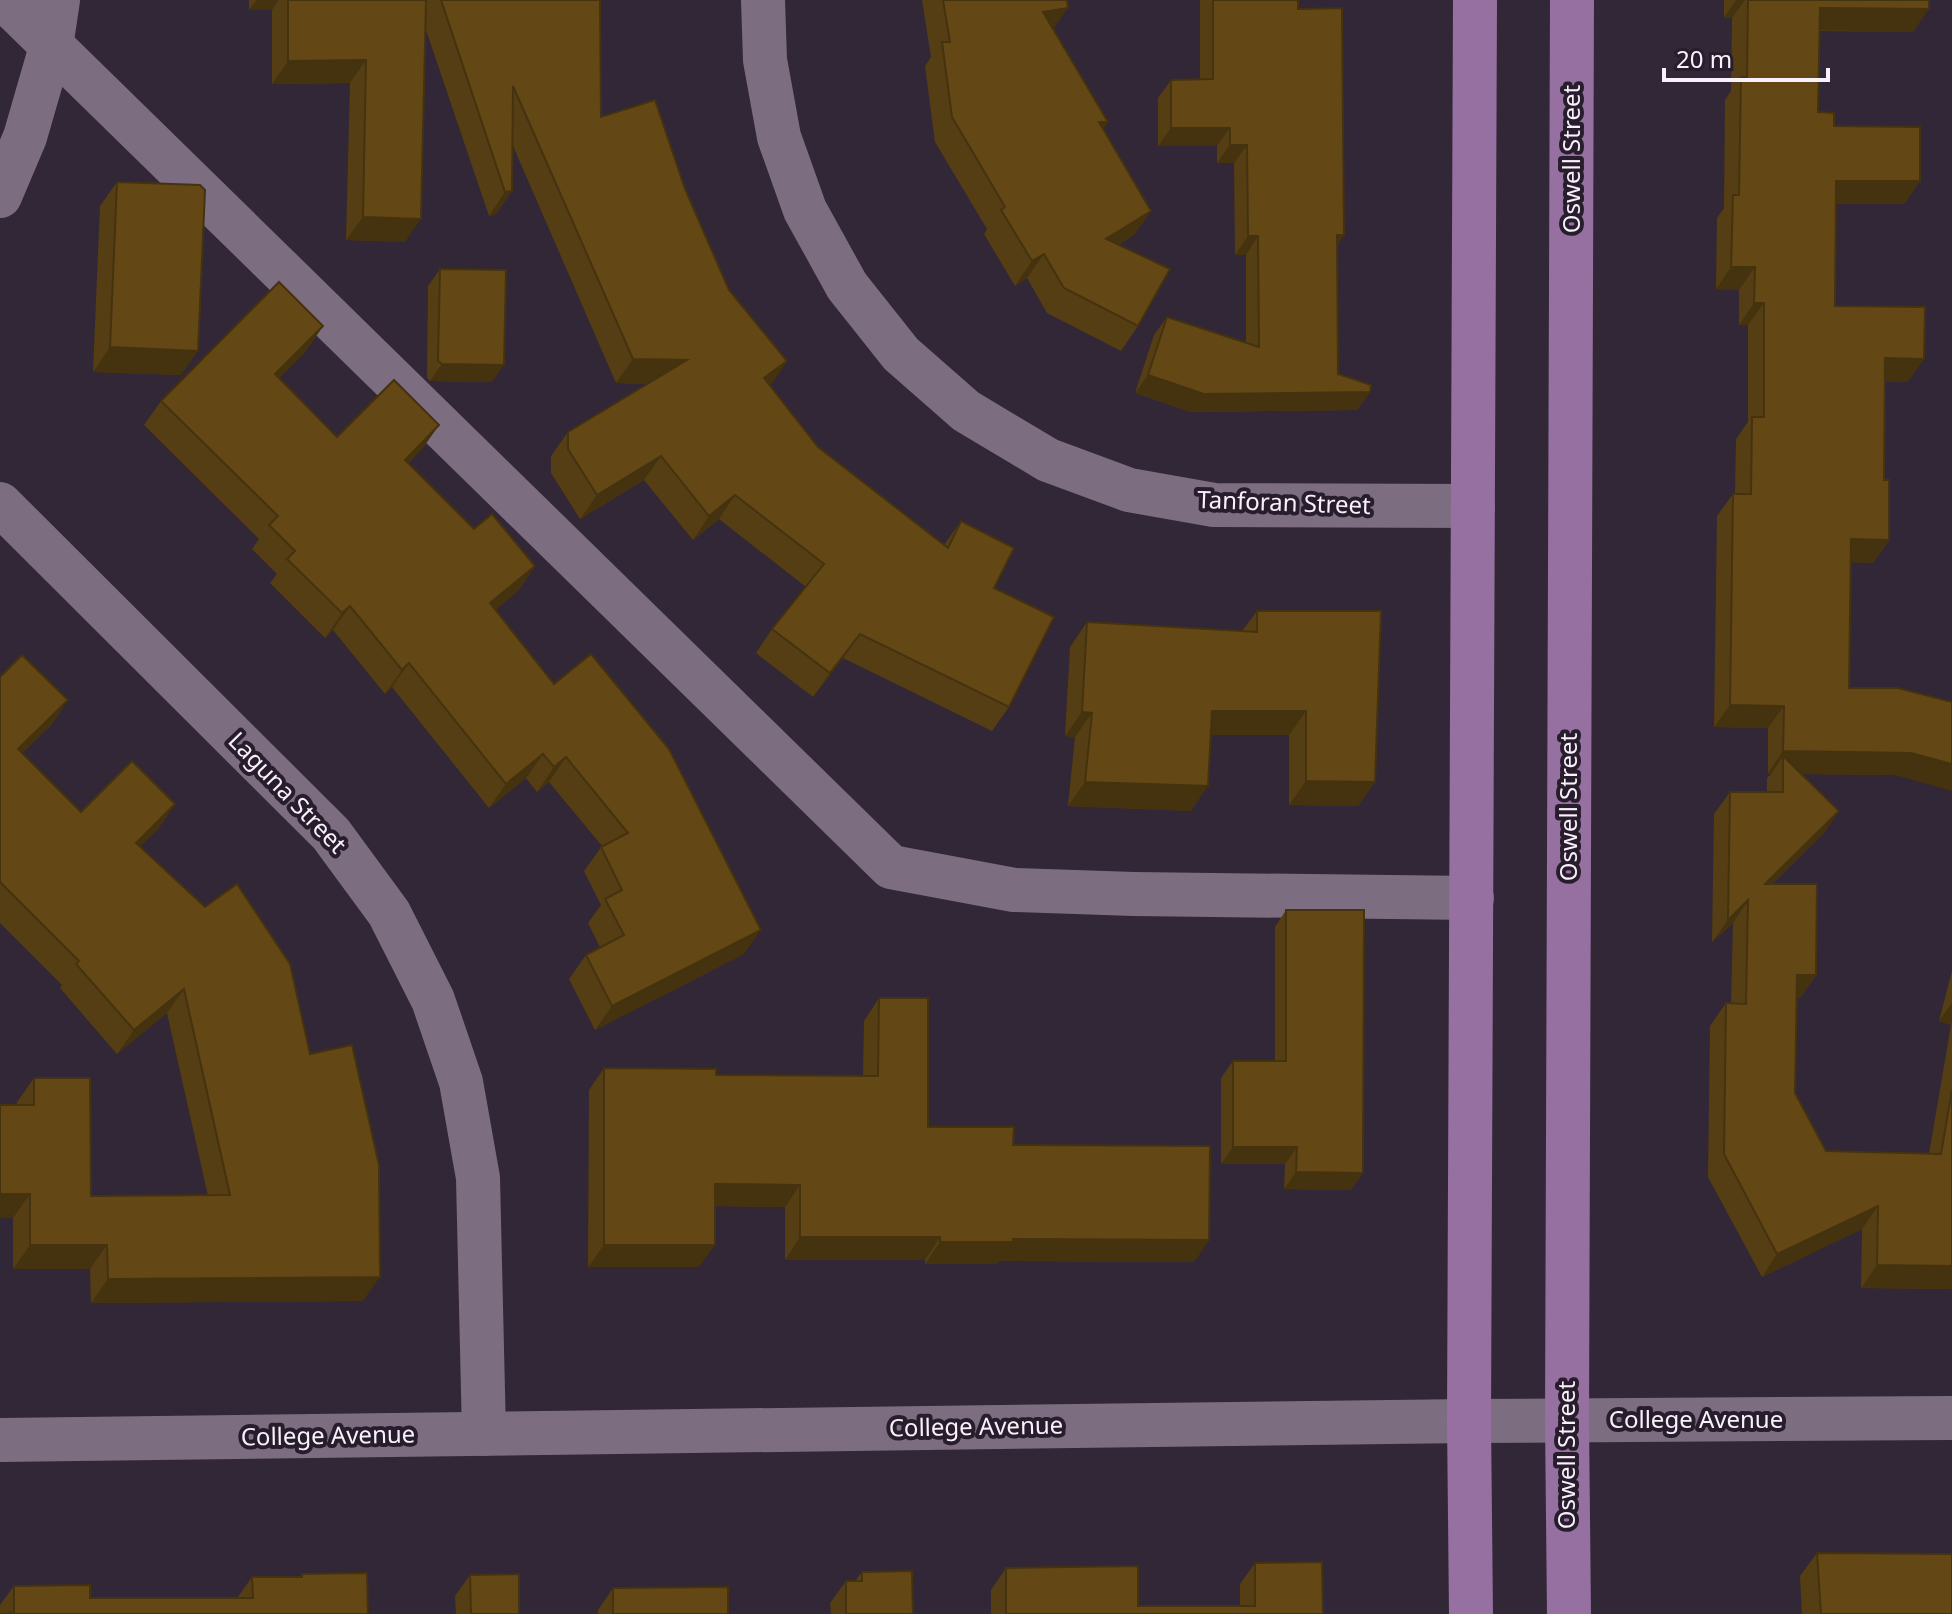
<svg xmlns="http://www.w3.org/2000/svg" width="1952" height="1614" font-family="'Noto Sans',sans-serif">
<style>
.lines{fill:none;stroke-linecap:round;stroke-linejoin:round}
.minor{stroke:#7c6e80;stroke-width:44}
.major{stroke:#9570a0;stroke-width:44}
.wall{fill:#553e13}
.shaded-wall{fill:#45320f}
.building{fill:#634816;stroke:#45320f;stroke-width:2}
.labels{text-anchor:middle;stroke-width:8;stroke-linejoin:round;paint-order:stroke}
.street-label{font-size:24px;fill:#f8f1fb;stroke:#281d2c}
</style>
<rect width="100%" height="100%" fill="#322736"/>
<g class="lines">
<g class="minor">
<polyline points="5,0 891,867 1014,890 1134,894 1472,898"/>
<polyline points="763,0 765,60 779,137 805,210 847,286 901,354 966,411 1048,460 1129,490 1214,505 1473,506"/>
<polyline points="0,196 25,137 51,47 58,0"/>
<polyline points="0,504 331,834 389,913 433,1000 461,1082 478,1178 484,1434"/>
<polyline points="0,1440 1469,1421 1952,1418"/>
</g>
<g class="major">
<polyline points="1471,1614 1469,1421 1475,0"/>
<polyline points="1569,1614 1567,1421 1572,0"/>
</g>
</g>
<g class="wall">
<polygon points="249,0 600,0 601,117 685,189 770,386 818,447 944,545 961,521 994,588 1009,707 992,731 843,658 813,697 756,653 772,629 806,587 719,519 693,540 644,480 580,519 551,473 551,456 568,432 648,384 616,383 513,146 512,191 495,215 489,216 425,27 405,242 346,240 350,83 272,84 272,10 249,10"/>
<polygon points="922,0 1067,0 1053,29 1108,122 1103,129 1151,211 1134,235 1118,245 1138,326 1121,351 1047,313 1027,278 1015,286 984,234 987,229 935,142 925,66 931,57"/>
<polygon points="1200,0 1298,0 1298,9 1344,235 1337,245 1338,374 1370,392 1357,410 1191,412 1135,393 1154,335 1167,317 1246,343 1246,255 1235,255 1234,163 1217,163 1217,146 1158,146 1158,98 1171,80 1200,79"/>
<polygon points="1724,0 1929,0 1913,32 1820,31 1818,112 1834,126 1920,181 1904,204 1836,204 1835,306 1908,382 1885,381 1884,480 1889,540 1873,563 1851,562 1849,688 1895,775 1802,774 1839,811 1823,834 1772,884 1816,975 1800,998 1797,998 1795,1093 1826,1151 1929,1154 1951,1025 1939,1021 1952,971 1952,1289 1861,1288 1862,1229 1762,1277 1708,1177 1710,1026 1726,1003 1731,1003 1733,923 1712,942 1714,814 1730,792 1767,792 1767,778 1771,774 1768,773 1768,728 1714,727 1717,516 1733,494 1735,494 1736,439 1748,422 1748,325 1739,325 1739,290 1716,289 1717,218 1724,208 1725,100 1731,91 1732,18 1724,18"/>
<polygon points="117,182 181,375 93,372 100,206"/>
<polygon points="440,269 492,382 430,381 427,378 428,286"/>
<polygon points="323,326 306,351 279,378 337,437 439,425 422,449 408,463 474,529 535,566 518,591 495,610 744,954 595,1030 569,979 586,955 600,947 588,923 601,905 584,871 602,846 549,782 537,792 526,778 489,808 392,687 385,694 333,630 325,638 270,583 277,574 252,549 259,539 144,425 161,401"/>
<polygon points="1257,611 1375,782 1358,806 1289,805 1289,735 1210,735 1191,811 1068,806 1075,737 1065,736 1070,647 1087,622 1242,631"/>
<polygon points="0,677 68,700 51,725 22,753 81,812 175,804 158,829 140,846 363,1301 91,1303 90,1269 13,1269 13,1218 0,1218 0,1105 17,1105 17,1102 34,1078 91,1196 208,1196 167,1013 117,1054 60,988 62,985 0,923"/>
<polygon points="1286,910 1351,1190 1284,1189 1285,1164 1221,1164 1221,1078 1233,1061 1275,1061 1275,927"/>
<polygon points="879,998 928,1127 1013,1145 1209,1240 1194,1262 999,1261 997,1264 925,1264 925,1260 785,1260 785,1207 715,1206 699,1267 588,1267 589,1090 604,1068 716,1075 863,1076 864,1021"/>
<polygon points="1817,1553 1952,1614 1802,1614 1800,1576"/>
<polygon points="1255,1563 1323,1614 991,1614 991,1590 1006,1568 1138,1606 1240,1606 1240,1584"/>
<polygon points="862,1572 913,1614 831,1614 830,1603 846,1581 855,1581"/>
<polygon points="302,1574 368,1614 0,1614 0,1605 14,1586 90,1598 237,1598 252,1577 300,1577"/>
<polygon points="470,1575 519,1614 456,1614 455,1596"/>
<polygon points="613,1588 728,1614 598,1614 598,1610"/>
</g>
<g class="shaded-wall">
<polygon points="257,0 279,0 272,10 249,10"/>
<polygon points="1736,0 1745,0 1732,18 1724,18"/>
<polygon points="1068,8 1051,32 1043,12"/>
<polygon points="1820,8 1929,9 1913,32 1804,30"/>
<polygon points="366,60 350,83 272,84 288,61"/>
<polygon points="1099,122 1108,122 1091,146"/>
<polygon points="1171,128 1230,128 1217,146 1158,146"/>
<polygon points="1230,145 1247,145 1234,163 1217,163"/>
<polygon points="1836,181 1920,181 1904,204 1820,204"/>
<polygon points="512,191 495,215 489,216 505,192"/>
<polygon points="1151,211 1134,235 1089,263 1106,239"/>
<polygon points="363,217 421,219 405,242 346,240"/>
<polygon points="1337,235 1344,235 1332,253"/>
<polygon points="1248,236 1258,236 1246,255 1235,255"/>
<polygon points="1044,254 1027,278 1015,286 1032,261"/>
<polygon points="1731,267 1755,267 1739,290 1716,289"/>
<polygon points="1754,303 1764,303 1748,325 1739,325"/>
<polygon points="323,326 306,351 258,399 275,374"/>
<polygon points="110,347 198,351 181,375 93,372"/>
<polygon points="1885,358 1924,359 1908,382 1869,381"/>
<polygon points="633,359 687,360 670,384 616,383"/>
<polygon points="787,361 771,385 747,402 764,378"/>
<polygon points="442,364 504,365 492,382 430,381"/>
<polygon points="1148,375 1370,392 1357,410 1191,412 1135,393"/>
<polygon points="439,425 422,449 388,484 405,460"/>
<polygon points="661,456 644,480 580,519 597,495"/>
<polygon points="735,495 719,519 693,540 709,516"/>
<polygon points="1851,539 1889,540 1873,563 1836,562"/>
<polygon points="535,566 518,591 473,628 490,603"/>
<polygon points="350,606 333,630 325,638 342,613"/>
<polygon points="860,634 843,658 813,697 830,673"/>
<polygon points="409,663 392,687 385,694 402,670"/>
<polygon points="68,700 51,725 1,773 18,749"/>
<polygon points="1730,705 1784,706 1768,728 1714,727"/>
<polygon points="1212,711 1306,711 1289,735 1195,735"/>
<polygon points="1082,712 1092,713 1075,737 1065,736"/>
<polygon points="1783,751 1911,753 1952,764 1952,791 1895,775 1783,774 1783,756 1771,774 1768,773"/>
<polygon points="543,754 526,778 489,808 506,784"/>
<polygon points="566,757 549,782 537,792 554,767"/>
<polygon points="1306,781 1375,782 1358,806 1289,805"/>
<polygon points="1085,782 1208,786 1191,811 1068,806"/>
<polygon points="175,804 158,829 119,867 136,843"/>
<polygon points="1839,811 1823,834 1749,906 1765,884"/>
<polygon points="1748,900 1733,923 1712,942 1728,920"/>
<polygon points="761,930 744,954 595,1030 612,1006"/>
<polygon points="1797,975 1816,975 1800,998 1781,998"/>
<polygon points="184,989 167,1013 117,1054 134,1030"/>
<polygon points="1952,1003 1952,1023 1951,1025 1939,1021"/>
<polygon points="1233,1147 1297,1147 1285,1164 1221,1164"/>
<polygon points="1296,1172 1363,1173 1351,1190 1284,1189"/>
<polygon points="715,1184 800,1185 785,1207 700,1206"/>
<polygon points="0,1194 30,1194 13,1218 0,1218"/>
<polygon points="1878,1206 1862,1229 1762,1277 1777,1254"/>
<polygon points="800,1237 940,1237 925,1260 785,1260"/>
<polygon points="1013,1239 1209,1240 1194,1262 999,1261 997,1264 925,1264 940,1242"/>
<polygon points="30,1245 107,1245 90,1269 13,1269"/>
<polygon points="604,1245 715,1245 699,1267 588,1267"/>
<polygon points="1877,1265 1952,1266 1952,1289 1861,1288"/>
<polygon points="380,1277 363,1301 91,1303 108,1279"/>
</g>
<g class="building">
<polygon points="288,0 426,0 421,219 363,217 366,60 288,61"/>
<polygon points="441,0 600,0 601,117 655,100 685,189 729,290 787,361 764,378 818,447 948,548 961,521 1014,548 994,588 1054,617 1009,707 860,634 830,673 772,629 824,564 735,495 709,516 661,456 597,495 568,449 568,432 687,360 633,359 513,86 512,191 505,192"/>
<polygon points="943,0 1067,0 1068,8 1043,12 1108,122 1099,122 1151,211 1106,239 1170,269 1138,326 1064,288 1044,254 1032,261 1001,210 1005,207 952,117 942,42 950,42"/>
<polygon points="1213,0 1298,0 1298,9 1342,8 1344,235 1337,235 1338,374 1371,385 1370,392 1204,394 1148,375 1167,317 1259,347 1258,236 1248,236 1247,145 1230,145 1230,128 1171,128 1171,80 1213,79"/>
<polygon points="1748,0 1929,0 1929,9 1820,8 1818,112 1834,113 1834,126 1920,127 1920,181 1836,181 1835,306 1925,307 1924,359 1885,358 1884,480 1889,480 1889,540 1851,539 1849,688 1898,688 1952,702 1952,764 1911,753 1783,751 1784,706 1730,705 1733,494 1751,494 1752,417 1764,417 1764,303 1754,303 1755,267 1731,267 1733,195 1739,195 1741,77 1747,77"/>
<polygon points="117,182 200,185 205,190 198,351 110,347"/>
<polygon points="440,269 506,270 504,365 442,364 438,361"/>
<polygon points="279,282 323,326 275,374 337,437 394,380 439,425 405,460 474,529 492,514 535,566 490,603 554,684 591,654 669,749 761,930 612,1006 586,955 624,935 605,899 622,890 601,847 628,833 566,757 554,767 543,754 506,784 409,663 402,670 350,606 342,613 287,559 295,551 269,525 278,516 161,401"/>
<polygon points="1257,611 1381,611 1375,782 1306,781 1306,711 1212,711 1208,786 1085,782 1092,713 1082,712 1087,622 1257,632"/>
<polygon points="22,655 68,700 18,749 81,812 132,761 175,804 136,843 205,907 237,884 290,964 310,1054 352,1045 379,1165 380,1277 108,1279 107,1245 30,1245 30,1194 0,1194 0,1105 34,1105 34,1078 90,1078 91,1196 230,1195 184,989 134,1030 76,964 79,961 0,882 0,677"/>
<polygon points="1783,756 1839,811 1765,884 1817,884 1816,975 1797,975 1795,1093 1826,1151 1941,1154 1952,1090 1952,1266 1877,1265 1878,1206 1777,1254 1724,1154 1726,1003 1746,1004 1748,900 1728,920 1730,792 1783,792"/>
<polygon points="1286,910 1364,910 1363,1173 1296,1172 1297,1147 1233,1147 1233,1061 1286,1061"/>
<polygon points="879,998 928,998 928,1127 1014,1127 1013,1145 1210,1146 1209,1240 1013,1239 1013,1242 940,1242 940,1237 800,1237 800,1185 715,1184 715,1245 604,1245 604,1068 716,1069 716,1075 878,1076"/>
<polygon points="1817,1553 1952,1554 1952,1614 1821,1614"/>
<polygon points="1322,1562 1323,1614 1006,1614 1006,1568 1138,1566 1138,1606 1255,1606 1255,1563"/>
<polygon points="912,1571 913,1614 846,1614 846,1581 862,1581 862,1572"/>
<polygon points="367,1573 368,1614 0,1614 14,1613 14,1586 90,1585 90,1598 253,1598 252,1577 302,1577 302,1574"/>
<polygon points="519,1574 519,1614 471,1614 470,1575"/>
<polygon points="728,1587 728,1614 613,1614 613,1588"/>
</g>
<g class="labels">
<g class="street-label">
<text transform="translate(1572 159) rotate(-90)" y="8">Oswell Street</text>
<text transform="translate(1284 503) rotate(2)" y="8">Tanforan Street</text>
<text transform="translate(287 793) rotate(46)" y="8">Laguna Street</text>
<text transform="translate(1569 807) rotate(-90)" y="8">Oswell Street</text>
<text x="1696" y="1428">College Avenue</text>
<text transform="translate(976 1427) rotate(-1)" y="8">College Avenue</text>
<text transform="translate(328 1436) rotate(-1)" y="8">College Avenue</text>
<text transform="translate(1567 1455) rotate(-90)" y="8">Oswell Street</text>
</g>
</g>
<path d="M1664 68v12h164v-12" fill="none" stroke="#f8f1fb" stroke-width="4"/>
<text x="1676" y="68" font-size="24" fill="#f8f1fb" stroke="#281d2c" stroke-width="6" paint-order="stroke">20 m</text>
</svg>
